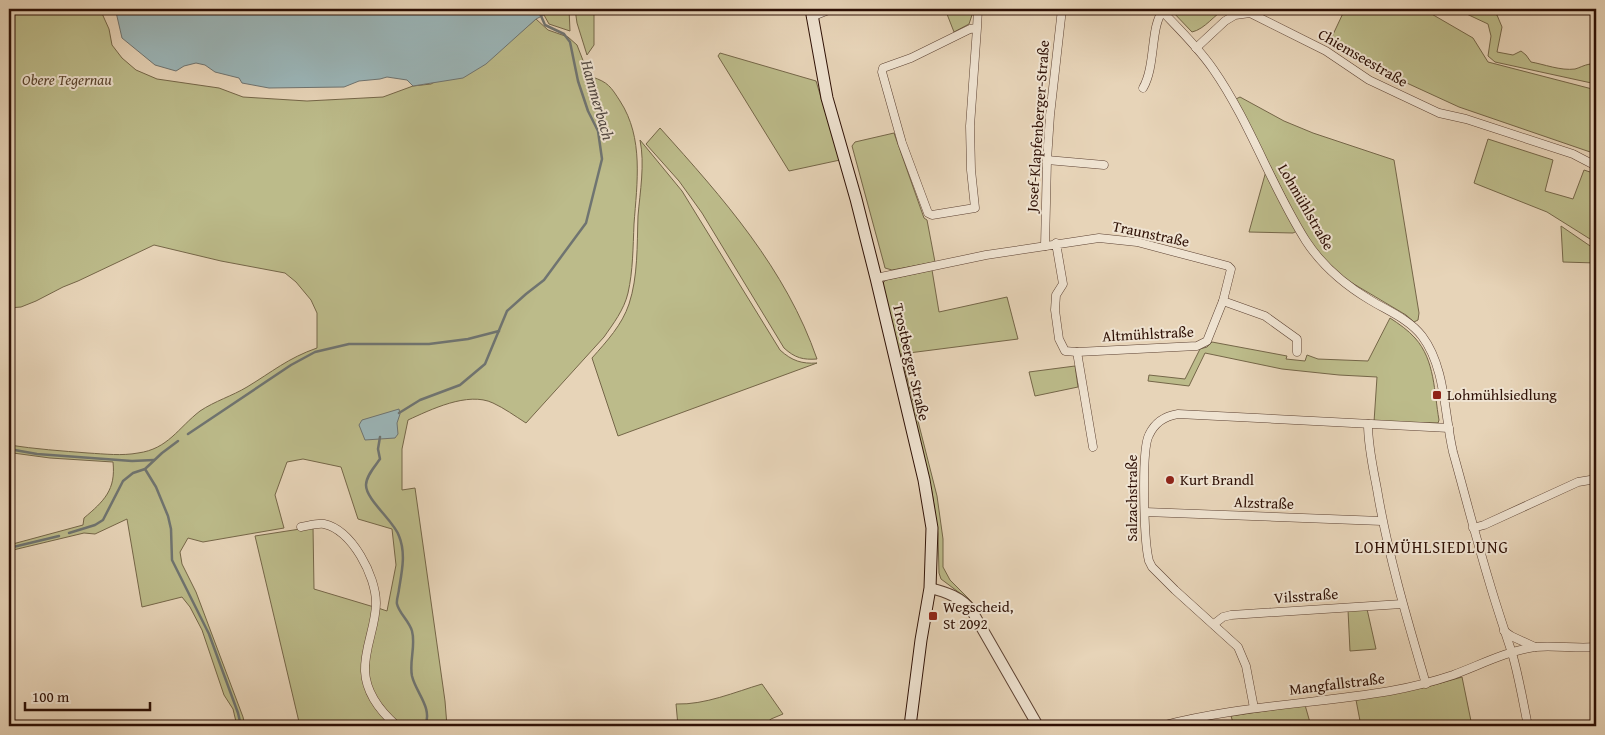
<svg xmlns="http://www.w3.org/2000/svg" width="1605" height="735" font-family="'Gentium Book Plus',serif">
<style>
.green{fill:#bcbb8a;stroke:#756648}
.water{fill:#9bb6b9;stroke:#6f7471}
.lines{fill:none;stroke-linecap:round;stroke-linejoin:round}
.stream{stroke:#6f7471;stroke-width:2.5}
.minor-casing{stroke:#5c4132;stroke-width:9}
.tertiary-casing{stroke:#5c4132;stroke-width:12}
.secondary-casing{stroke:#2e1005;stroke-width:13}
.minor{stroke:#efe3d1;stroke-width:8}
.tertiary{stroke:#efe3d1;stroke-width:10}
.secondary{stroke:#efe3d1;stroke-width:11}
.poi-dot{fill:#8f2418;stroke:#efe3d1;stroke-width:2}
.labels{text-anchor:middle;stroke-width:4;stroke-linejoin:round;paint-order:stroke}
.street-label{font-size:15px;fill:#2e1005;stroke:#efe3d1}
.park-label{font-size:15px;font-style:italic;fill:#59432d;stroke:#efe3d1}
.poi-label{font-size:15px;fill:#2e1005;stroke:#efe3d1;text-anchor:start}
.water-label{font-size:16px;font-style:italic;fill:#544a44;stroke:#efe3d1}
.neighbourhood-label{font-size:16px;letter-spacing:1px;fill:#2e1005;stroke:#efe3d1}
</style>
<rect width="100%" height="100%" fill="#e7d4b8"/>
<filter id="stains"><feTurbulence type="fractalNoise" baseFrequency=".004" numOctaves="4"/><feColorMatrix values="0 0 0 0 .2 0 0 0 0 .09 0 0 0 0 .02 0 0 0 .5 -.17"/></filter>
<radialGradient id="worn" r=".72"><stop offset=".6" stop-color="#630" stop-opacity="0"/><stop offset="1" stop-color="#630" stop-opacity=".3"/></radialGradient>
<g class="green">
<path d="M9,9H100L109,29L112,45L122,58L136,70L157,79L219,88L243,97L307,101L383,97L413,86L431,84L514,38L536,19L548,30L568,37L577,45L584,63L592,77C608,82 611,87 620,101C644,138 637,183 634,224C633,247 633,271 628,293C624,310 613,324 604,337L526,423C515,416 504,408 493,403C468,391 430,410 408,420L402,449V490L415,488L445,701L447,726H276L299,722L255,536L313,527L314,589L374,607L364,657L370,683L367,664L378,608L387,611L396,565L392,529L358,519L341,467L303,459L287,462L275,495L284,528L203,542L188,538L180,552L182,564L196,592L243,717L245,726H237L233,709L224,695L202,630L190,607L182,597L142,607L127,519L95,534L84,533L9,551V545L83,525L84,518C104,501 116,490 113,462L50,458L13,453L9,452V445C35,449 62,451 88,453C105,454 122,456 138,453C168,449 178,428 200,411C215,401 232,396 247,387C272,372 288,358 317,348V313L311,300L296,282L285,273L221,261L154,245L78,281L63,287L36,301L21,307L9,308Z"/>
<polygon points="545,9 569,9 570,31 549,24 544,15"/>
<polygon points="575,9 594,9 594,45 587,55 577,23"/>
<polygon points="945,9 974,9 969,24 954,32"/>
<path d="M1170,9H1225C1214,15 1205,29 1192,32Z"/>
<polygon points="1345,9 1423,9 1473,38 1488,62 1596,90 1596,154 1459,107 1385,73 1329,43"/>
<path d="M1456,9H1480L1497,15L1502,27L1497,52L1513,55L1521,51L1526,55L1531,62C1543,64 1561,71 1575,69C1579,68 1584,65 1590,64L1592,71L1596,72V84L1495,62L1488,56L1491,36L1488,24Z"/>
<polygon points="720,53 816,81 840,160 789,171 718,56"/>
<polygon points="1240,97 1284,121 1313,133 1394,160 1419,313 1418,320 1414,322 1406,315 1342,277 1322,258 1302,229 1236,99"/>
<path d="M660,128C723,198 786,269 817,359C803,360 795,358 784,348L702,213L679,181L646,144Z"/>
<polygon points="894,133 924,218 927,220 935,262 892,270 885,268 884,264 852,146 855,142"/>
<polygon points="1488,139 1553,160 1545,191 1573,199 1584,170 1596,174 1596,220 1590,239 1547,212 1474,183"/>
<path d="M640,140L682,191L780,350C792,361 802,364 817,363L618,436L592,358C607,341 622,325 629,304C638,277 637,245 638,216C640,192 645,164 640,140Z"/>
<polygon points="1266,171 1297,231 1293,233 1249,232"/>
<polygon points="1561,226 1596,250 1596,263 1563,262"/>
<polygon points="932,270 939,312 1007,297 1018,339 901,354 937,496 943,539 943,567 950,580 971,601 977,611 965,597 941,579 939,573 938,534 932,492 882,284 886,280"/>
<path d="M1390,318C1399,324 1408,330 1415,338C1435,360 1434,392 1439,420L1438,423L1374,422L1377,377L1339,375L1282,369L1205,353L1189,386L1148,381L1149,375L1185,379L1200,349L1207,347L1212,342L1287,356L1286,359L1305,361L1307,355L1318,359L1368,361Z"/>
<polygon points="1075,366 1078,387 1035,396 1029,372"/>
<polygon points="1367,609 1376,649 1350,651 1348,610"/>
<polygon points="1462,677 1472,726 1361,726 1356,700 1427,687"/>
<path d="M762,684L783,714L771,719L763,726H678L676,704C705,705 735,692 762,684Z"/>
<polygon points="1305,705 1311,726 1234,726 1231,716"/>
</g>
<g class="water">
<polygon points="112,9 545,9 544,15 536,19 486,64 463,78 413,86 407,80 387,77 380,79 359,81 344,87 269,88 242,83 239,78 215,72 205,65 196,63 184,66 176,71 155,65 122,38 116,12"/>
<polygon points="399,409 400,414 397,423 398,434 395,438 365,440 359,425 362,420"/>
</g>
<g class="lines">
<g class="stream">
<polyline points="399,413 420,400 460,385 485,364 507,311 526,294 544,280 586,223 602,159 598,131 588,111 578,81 570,42 564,34 545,25 538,9"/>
<polyline points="188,434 291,365 315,352 349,344 429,344 468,339 499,331"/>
<path d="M380,437L378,449L380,459C375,466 366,476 366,485C366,500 394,521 399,536C406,553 402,571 399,589C399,593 396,600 397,604C399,613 409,621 412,631C416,646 409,661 412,676C416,693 433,708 425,726"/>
<polyline points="9,449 37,454 132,461 154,460"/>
<polyline points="145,469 156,487 168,516 171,529 172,560 209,634 238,713 241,726"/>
<polyline points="69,533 95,525 103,520 123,481 133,473 145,469 162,453 178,441"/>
<polyline points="9,548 59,536"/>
</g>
<defs>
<g id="minor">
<path d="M1160,9C1178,28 1198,47 1213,69C1250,122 1271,186 1306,241C1323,267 1345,285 1370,300C1388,311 1409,319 1422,336C1446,368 1444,414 1453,452C1465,495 1476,538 1489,581C1496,605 1504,629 1512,653C1519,677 1523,702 1528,726"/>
<polyline points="811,17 831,9"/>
<polyline points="977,28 970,29 911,58 883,68 882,72 902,143 928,213 932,215 975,208 971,170 970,126 977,28 978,9"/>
<polyline points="1196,48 1225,21 1235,15 1250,13 1326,51 1369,80 1439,113 1466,119 1573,154 1596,166"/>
<path d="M1143,88C1156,66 1150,26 1163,11"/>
<polyline points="1047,160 1104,165"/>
<polyline points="1045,246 1047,160 1050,115 1062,9"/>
<polyline points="876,278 986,255 1099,238 1137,242 1228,266 1231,269 1223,301 1207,341 1197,346 1077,352 1065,351 1059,339 1055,310 1056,295 1063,284 1056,243"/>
<polyline points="1223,301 1265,316 1297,339 1297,352"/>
<polyline points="1077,352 1093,447"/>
<path d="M1368,424C1368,446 1373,468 1377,489C1388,555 1407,619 1426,684"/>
<polyline points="1145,512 1382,521"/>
<path d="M301,527C308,526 317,523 324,524C352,530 376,576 376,603C376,626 364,648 365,671C366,693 381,712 397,726"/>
<polyline points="1473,528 1484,525 1578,482 1596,479"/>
<polyline points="1214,624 1223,617 1231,615 1402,604"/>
<polyline points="1504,631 1511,636 1535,647"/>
<path d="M1254,708L1246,666L1238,647L1175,590L1152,567L1149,561C1144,542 1141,450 1149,435C1155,422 1165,416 1178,414L1449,428"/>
<path d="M1161,726C1236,706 1314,704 1390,691C1412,687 1432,682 1453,675C1480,665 1507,651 1535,647C1555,645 1576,649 1596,647"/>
</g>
<path id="tertiary" d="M930,588C946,592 961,597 972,611L1038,726"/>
<polyline id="secondary" points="811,9 827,98 856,199 876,278 924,480 932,528 930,588 921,640 910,726"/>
</defs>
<use href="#minor" class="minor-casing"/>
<use href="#tertiary" class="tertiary-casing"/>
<use href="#secondary" class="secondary-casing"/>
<use href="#minor" class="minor"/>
<use href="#tertiary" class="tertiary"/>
<use href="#secondary" class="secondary"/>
</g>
<g class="poi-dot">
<rect x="1432" y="390" width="10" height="10" rx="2.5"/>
<circle cx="1170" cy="480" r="5"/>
<rect x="928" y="611" width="10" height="10" rx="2.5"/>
</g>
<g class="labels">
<g class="street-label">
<text transform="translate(1363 58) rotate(30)" y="5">Chiemseestraße</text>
<text transform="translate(1038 126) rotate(-86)" y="5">Josef-Klapfenberger-Straße</text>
<text transform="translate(1306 207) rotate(60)" y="5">Lohmühlstraße</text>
<text transform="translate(1151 234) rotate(12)" y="5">Traunstraße</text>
<text transform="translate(1148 334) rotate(-3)" y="5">Altmühlstraße</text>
<text transform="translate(911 362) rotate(77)" y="5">Trostberger Straße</text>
<text transform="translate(1132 498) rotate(-90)" y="5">Salzachstraße</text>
<text transform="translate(1264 503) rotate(2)" y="5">Alzstraße</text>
<text transform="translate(1306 596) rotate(-4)" y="5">Vilsstraße</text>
<text transform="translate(1337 684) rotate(-7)" y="5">Mangfallstraße</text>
</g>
<g class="park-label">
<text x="67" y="85">Obere Tegernau</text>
</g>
<g class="poi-label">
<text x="1447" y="400">Lohmühlsiedlung</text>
<text x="1180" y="485">Kurt Brandl</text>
<text x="943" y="612">Wegscheid,<tspan x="943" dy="17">St 2092</tspan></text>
</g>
<g class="water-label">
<text transform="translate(598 100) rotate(74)" y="6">Hammerbach</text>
</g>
<g class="neighbourhood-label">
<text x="1432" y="553">LOHMÜHLSIEDLUNG</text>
</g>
</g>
<rect width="1605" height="735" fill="none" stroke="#e7d4b8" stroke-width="30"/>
<rect x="10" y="10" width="1585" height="715" fill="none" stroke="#2e1005" stroke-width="2.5"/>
<rect x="15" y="15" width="1575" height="705" fill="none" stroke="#2e1005"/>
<path d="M25 702v8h125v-8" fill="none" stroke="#2e1005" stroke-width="2.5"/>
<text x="32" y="702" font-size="15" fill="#2e1005" stroke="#efe3d1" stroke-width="4" paint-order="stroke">100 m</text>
<rect width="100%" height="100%" filter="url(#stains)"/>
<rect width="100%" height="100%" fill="url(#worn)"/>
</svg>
